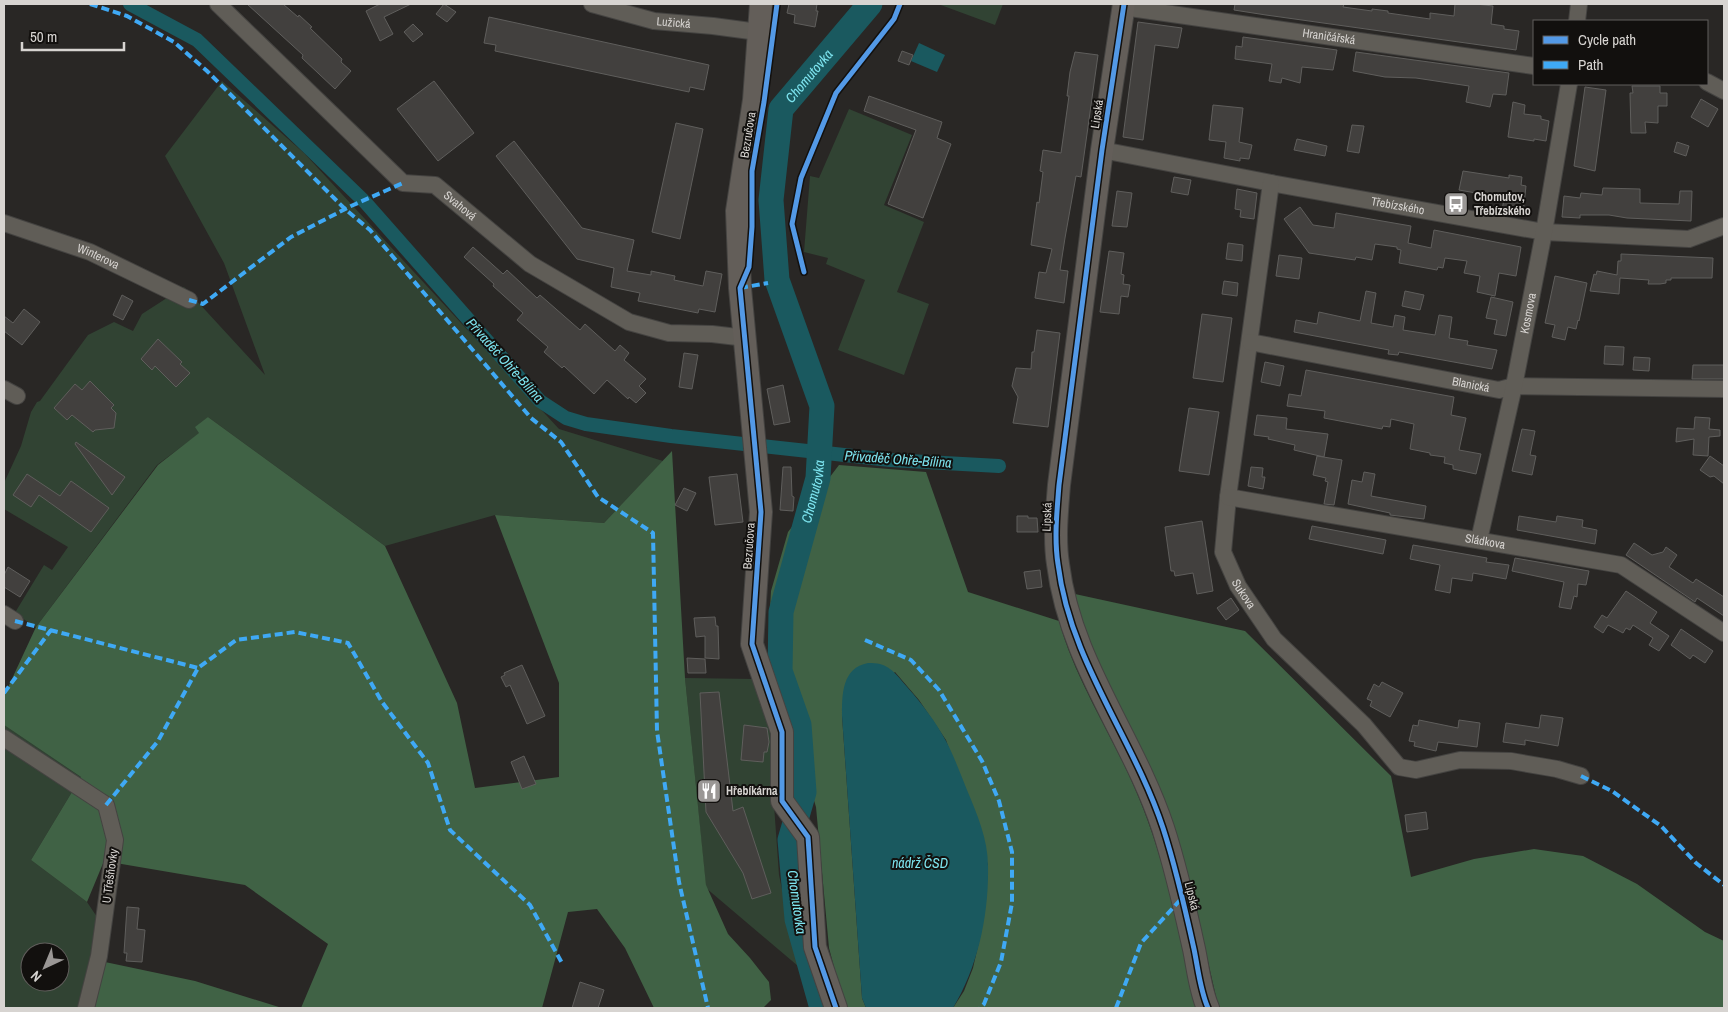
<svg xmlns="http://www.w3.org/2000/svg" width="1728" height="1012" font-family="'Archivo Narrow',sans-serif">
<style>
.green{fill:#314333;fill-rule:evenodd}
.forest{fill:#406245}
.water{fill:#1a595f}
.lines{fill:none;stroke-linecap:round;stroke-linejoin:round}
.canal{stroke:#1a595f;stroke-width:14}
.river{stroke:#1a595f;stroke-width:25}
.building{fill:#42403e;stroke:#5f5e5c}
.street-casing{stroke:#444341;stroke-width:18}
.secondary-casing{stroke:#444341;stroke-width:24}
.street{stroke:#605d57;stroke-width:16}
.secondary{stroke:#635e59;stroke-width:22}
.quiet{stroke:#3fa9f5;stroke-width:4;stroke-dasharray:8 4;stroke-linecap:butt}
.cycleway-casing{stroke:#12100e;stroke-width:8}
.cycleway{stroke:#5399e6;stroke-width:5}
.labels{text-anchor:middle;stroke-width:4;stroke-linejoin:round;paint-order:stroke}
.street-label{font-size:12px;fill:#d7d4d1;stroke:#12100e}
.poi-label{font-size:12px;font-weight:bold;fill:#d7d4d1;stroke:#12100e;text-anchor:start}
.water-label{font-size:14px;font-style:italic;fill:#7de4ef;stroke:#12100e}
</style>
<rect width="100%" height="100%" fill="#292725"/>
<g class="green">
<polygon points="938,4 1003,4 995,25"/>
<polygon points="222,81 304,153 559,429 663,461 604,523 495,515 385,546 208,417 200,433 157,465 36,627 17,615 16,611 44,565 52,570 68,547 4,509 4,483 21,446 31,412 37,402 40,401 88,335 114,322 133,331 142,314 184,287 265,375 224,263 165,156"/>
<polygon points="849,109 912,135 884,205 924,222 897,292 929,304 904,375 838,350 865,280 826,264 828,258 804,252 810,176 819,178"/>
<polygon points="685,678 755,679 777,732 774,805 779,875 798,966 706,888"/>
<path d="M4,725L81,777L31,860L87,902L101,923L81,1008H4ZM30,952H60V982H30Z"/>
</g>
<g class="forest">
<polygon points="208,417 385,546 457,703 475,788 559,777 559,683 495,515 604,523 672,451 685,678 706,885 728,934 750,958 769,982 771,1000 763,1008 654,1008 625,948 597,909 568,912 542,1008 301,1008 328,944 245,885 104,861 87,902 31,860 81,777 4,725 4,696 36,627 158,465 199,433 195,427"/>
<path d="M839,465L926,472L968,592L1059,621C1076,683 1114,737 1138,796C1167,864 1179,937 1196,1008H953L964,991L973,968L981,933L986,898L988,865L946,740L919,700L895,672L842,716L862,998L866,1008H845L829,948L816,807L768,646L771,591L788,532Z"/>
<polygon points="1075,594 1245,631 1391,776 1411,877 1474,859 1534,849 1583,856 1637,884 1705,932 1724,941 1724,1008 1220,1008 1217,1001 1193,896 1097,662 1084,628"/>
<polygon points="105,962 195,981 282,1008 81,1008"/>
</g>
<g class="water">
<polygon points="919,43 945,55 937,72 911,61"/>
<path d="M868,663C872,663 877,663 880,664C892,667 900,679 908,688C922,704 936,722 946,741C954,756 960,773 967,790C977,814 988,839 988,866C989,915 978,967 953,1008H866L862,998L842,716C842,694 842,668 868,663Z"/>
</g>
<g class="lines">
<polyline class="canal" points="130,4 197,40 365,202 540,401 566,418 586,424 671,436 890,460 999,466"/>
<path class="river" id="s1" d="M822,1008L797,919L790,840L804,792L799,725L780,671L781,612L818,478L822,406L777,280L771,200L781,109L870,4"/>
</g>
<g class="building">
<polygon points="247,4 283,4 298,17 299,15 312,27 310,28 342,59 341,62 351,71 335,89 302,58 303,55"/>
<polygon points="380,4 411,4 384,17 393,34 380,41 366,11"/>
<polygon points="444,4 456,12 447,22 436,14"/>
<polygon points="789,4 817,4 816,11 818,11 815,27 794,23 795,15 787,13"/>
<polygon points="1235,4 1344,4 1343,7 1372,11 1372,9 1388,11 1388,13 1430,19 1430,13 1454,16 1455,4 1476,4 1493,6 1491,24 1504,26 1504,29 1519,31 1516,50 1266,15 1234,10"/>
<polygon points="489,17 709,65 704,90 690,87 689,92 495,51 496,45 484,43"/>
<polygon points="1138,22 1182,28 1178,48 1155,45 1143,140 1123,137"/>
<polygon points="413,24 423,34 413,42 404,32"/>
<polygon points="1243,37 1337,50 1333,70 1302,67 1300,83 1282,78 1281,83 1269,81 1272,64 1235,59 1236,46 1242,47"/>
<polygon points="902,51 913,55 909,65 898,61"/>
<polygon points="1075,52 1098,55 1081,177 1076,176 1065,238 1060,270 1068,271 1064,303 1035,298 1039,272 1046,273 1052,249 1031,245 1037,202 1039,203 1043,172 1040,171 1043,150 1061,153 1069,96 1067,96 1070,72"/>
<polygon points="1356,52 1509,73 1506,95 1493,94 1490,107 1466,102 1469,86 1416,78 1385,77 1353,71"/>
<polygon points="434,81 474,133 438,161 397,109"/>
<polygon points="1632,86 1660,86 1660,93 1667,93 1667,106 1658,106 1658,123 1645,122 1646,133 1631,133 1630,93 1633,93"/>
<polygon points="1585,87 1606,90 1595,171 1574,166"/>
<polygon points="869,96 942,122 937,138 951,144 923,218 888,204 916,130 864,111"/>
<polygon points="1701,99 1718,109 1708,127 1691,117"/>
<polygon points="1513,102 1525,105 1524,114 1541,116 1541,119 1549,121 1546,141 1534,139 1534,141 1508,137"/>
<polygon points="1213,105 1243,108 1239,142 1252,145 1249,159 1240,158 1240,161 1224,158 1226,142 1209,140"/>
<polygon points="676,123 703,129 680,239 652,232"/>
<polygon points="1352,125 1364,126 1359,153 1347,151"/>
<polygon points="1297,139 1327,146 1325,156 1294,150"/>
<polygon points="514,141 582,228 634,240 627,271 651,275 651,271 675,276 674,280 703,286 706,271 722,274 715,312 699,309 698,313 638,301 640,293 611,287 614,268 577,259 496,156"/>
<polygon points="1677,142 1689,146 1686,156 1674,152"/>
<polygon points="1463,171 1509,178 1509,175 1522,177 1521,185 1526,186 1523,214 1502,211 1504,198 1459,190"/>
<polygon points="1174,177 1191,180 1188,195 1171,192"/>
<polygon points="1603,188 1640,189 1640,203 1679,204 1680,191 1692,191 1691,221 1627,218 1609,215 1580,215 1580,218 1562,217 1564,196 1580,198 1581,193 1602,195"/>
<polygon points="1237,189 1257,193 1254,219 1240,217 1241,210 1235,209"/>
<polygon points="1117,191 1132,193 1127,227 1112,226"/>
<polygon points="1300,207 1313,225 1334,228 1336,213 1411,226 1408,243 1431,248 1434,230 1521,247 1516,276 1499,273 1495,296 1477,292 1480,276 1464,273 1467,261 1445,258 1443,268 1438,267 1437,270 1399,263 1401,250 1397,249 1397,247 1375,244 1372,260 1356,257 1355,260 1309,253 1284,219"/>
<polygon points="1228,243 1243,245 1242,261 1226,259"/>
<polygon points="473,247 503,274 507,270 537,298 540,295 580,330 585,324 615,351 620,345 629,353 624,360 646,379 639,386 646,393 636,403 629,397 628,399 607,380 594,394 564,366 562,368 544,352 548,347 517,320 523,313 493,286 494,284 464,257"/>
<polygon points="1109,251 1124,253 1121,274 1124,275 1123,284 1130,285 1128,297 1121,296 1119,314 1100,312"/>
<polygon points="1621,254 1713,258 1712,278 1671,278 1671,280 1666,280 1666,283 1660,284 1648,284 1649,280 1620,278 1619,294 1590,291 1594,274 1596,275 1597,271 1617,275 1618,261 1621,261"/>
<polygon points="1279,255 1302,258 1299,279 1276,276"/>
<polygon points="1555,276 1587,283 1579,321 1578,320 1576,329 1568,327 1565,340 1552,337 1555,325 1545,323"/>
<polygon points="1224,281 1238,283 1237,296 1222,294"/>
<polygon points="1366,291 1376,293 1371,323 1393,327 1395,315 1405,317 1403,330 1435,335 1439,315 1452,317 1449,338 1468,341 1467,345 1497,350 1492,369 1399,352 1398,355 1388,354 1389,350 1294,332 1296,320 1317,324 1319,312 1360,321"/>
<polygon points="1405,291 1424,295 1420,310 1402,306"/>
<polygon points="122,295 133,301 123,320 113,315"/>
<polygon points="1491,297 1513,302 1506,336 1494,334 1497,320 1486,318"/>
<polygon points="24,309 40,322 22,345 4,331 4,316 13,323"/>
<polygon points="1202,314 1232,318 1223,382 1193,378"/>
<polygon points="1037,330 1060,333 1048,427 1013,423 1018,397 1012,386 1016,368 1031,369 1032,352 1034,352"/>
<polygon points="158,339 182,362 180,364 190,373 176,387 155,366 152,370 141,359"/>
<polygon points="1605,346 1624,347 1623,365 1604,364"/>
<polygon points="684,353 698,355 692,389 679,387"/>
<polygon points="1634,357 1650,358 1649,371 1633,370"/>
<polygon points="1265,362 1284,366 1280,386 1261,382"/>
<polygon points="1693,365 1724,365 1724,379 1692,379"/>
<polygon points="1306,370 1454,397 1451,415 1466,418 1459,450 1481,454 1476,474 1453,469 1453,465 1444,463 1445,457 1430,455 1430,453 1410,449 1414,424 1391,419 1390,427 1383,426 1382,429 1324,418 1325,411 1287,406 1289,394 1301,396"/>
<polygon points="90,381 114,405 111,408 116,413 114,428 95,430 93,432 72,415 67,420 54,408 75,384 82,390"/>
<polygon points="783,385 790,422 774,425 767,389"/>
<polygon points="1189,408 1219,412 1209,475 1179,471"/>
<polygon points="1257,415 1287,418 1286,429 1328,434 1324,457 1294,450 1295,445 1268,439 1269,437 1254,435"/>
<polygon points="1695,417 1710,418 1709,429 1720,430 1720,436 1709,437 1708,456 1693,455 1694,439 1676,442 1677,428 1694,429"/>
<polygon points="1522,429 1535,431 1530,455 1536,456 1532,475 1512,471"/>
<polygon points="76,442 125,477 112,495 75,444"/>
<polygon points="1317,456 1342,460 1334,505 1324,504 1328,482 1325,481 1326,478 1313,475"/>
<polygon points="1710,456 1724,466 1724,484 1714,476 1710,477 1700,470"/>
<polygon points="783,467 791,467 792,496 794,497 793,511 780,510"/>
<polygon points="1251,467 1263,468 1262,477 1265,477 1263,489 1248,486"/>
<polygon points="1364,472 1375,474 1371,496 1426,506 1424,519 1390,515 1390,513 1348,504 1352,480 1362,482"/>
<polygon points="27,474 60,496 71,481 109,508 91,532 39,495 31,507 13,495"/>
<polygon points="737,474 743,522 715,525 709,477"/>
<polygon points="684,488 696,493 687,511 675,505"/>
<polygon points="1017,516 1028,516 1028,518 1037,518 1038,532 1017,532"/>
<polygon points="1519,516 1556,522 1557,516 1583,520 1582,527 1597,530 1595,544 1517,530"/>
<polygon points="1202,521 1213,591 1197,594 1193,573 1175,576 1174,571 1171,571 1165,527"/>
<polygon points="1312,526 1386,540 1383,554 1309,539"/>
<polygon points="1634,543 1652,555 1663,552 1666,547 1677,555 1669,567 1693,583 1696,579 1724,597 1724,616 1697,598 1695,602 1626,555"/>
<polygon points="1413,545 1487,558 1486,562 1509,565 1506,579 1473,573 1472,581 1452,578 1450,593 1435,590 1440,565 1410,559"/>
<polygon points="1515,558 1589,571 1586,585 1578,584 1577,597 1574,596 1571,609 1559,607 1564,582 1512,571"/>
<polygon points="8,567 30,581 20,597 4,587 4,575"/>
<polygon points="1040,570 1042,587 1027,589 1024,572"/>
<polygon points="1626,591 1657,612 1650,623 1669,636 1659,651 1649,645 1653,638 1633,625 1630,630 1626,628 1623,633 1608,625 1603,633 1594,627 1602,615 1607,618"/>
<polygon points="1231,598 1239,610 1226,620 1217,608"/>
<polygon points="715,617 716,626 718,626 719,659 705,658 705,636 696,637 694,618"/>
<polygon points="1681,629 1713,651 1705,663 1693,655 1690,659 1671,645"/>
<polygon points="687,658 705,659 706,673 688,673"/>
<polygon points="522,665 545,716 527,724 510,685 506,687 501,677 505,675 504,673"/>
<polygon points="1382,682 1403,693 1390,717 1370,706 1372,701 1367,699 1374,684 1379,687"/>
<polygon points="719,692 733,811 743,807 771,893 752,899 743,873 706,812 700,693"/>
<polygon points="1541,715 1563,718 1558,746 1525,740 1525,745 1503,742 1506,723 1539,728"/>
<polygon points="1419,720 1458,728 1459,720 1480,723 1477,747 1438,742 1436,751 1414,746 1415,742 1409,741 1413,725 1418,726"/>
<polygon points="744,725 767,728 769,742 767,752 764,752 763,762 741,760"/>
<polygon points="524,756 536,784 522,789 511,762"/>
<polygon points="1426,812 1428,829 1407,832 1405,815"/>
<polygon points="127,907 139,908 137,929 145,930 142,962 126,961 127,953 124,953"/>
<polygon points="580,982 604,990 598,1008 572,1008"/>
</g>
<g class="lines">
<defs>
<g id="street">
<path id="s2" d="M218,4L403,183L435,185L530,264L629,322L669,333L712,334L746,338"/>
<path id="s3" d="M592,4L654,21L713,26L758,32"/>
<path id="s4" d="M1123,7L1534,66"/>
<polyline points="1577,21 1579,4"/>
<polyline points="1707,82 1724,91"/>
<path id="s5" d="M1102,150L1271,183L1544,232L1689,239L1724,226"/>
<path id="s6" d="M1271,183L1228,497L1223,552L1238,586L1274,639L1364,725L1399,767L1416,770L1460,760L1511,761L1557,769L1581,776"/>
<path id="s7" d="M4,223L90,252L189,300"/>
<path id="s8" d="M1250,342L1499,390L1514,386L1724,389"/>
<polyline points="4,389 17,396"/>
<path id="s9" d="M1228,497L1621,565L1724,633"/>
<path id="s10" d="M1479,540L1514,386L1544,232L1569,84"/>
<polyline points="4,614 15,621"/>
<polyline points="4,738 106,805 115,840 99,956 86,1008"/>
</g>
<g id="secondary">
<polyline points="761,4 754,100 737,211 740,288 761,512 752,644 782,732 782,801 808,837 815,947 836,1008"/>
<path d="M1124,4L1102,150L1059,485C1057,511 1054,538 1058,564C1070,662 1133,737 1163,828C1176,868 1185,908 1194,949C1198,968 1200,990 1208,1008"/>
</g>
</defs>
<use href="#street" class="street-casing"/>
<use href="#secondary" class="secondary-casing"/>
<use href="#street" class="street"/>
<use href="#secondary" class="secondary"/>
<g class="quiet">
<polyline points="90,4 127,16 174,42 207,71 345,209 370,230 531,418 561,442 598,497 653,533 657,731 679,882 708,1008"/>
<polyline points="740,288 768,283"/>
<polyline points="189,300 203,304 291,237 351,206 403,183"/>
<polyline points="15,621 198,668"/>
<polyline points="865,640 911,660 939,690 982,761 999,801 1012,852 1012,903 1001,962 984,1004 980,1008"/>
<polyline points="4,693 51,630"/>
<polyline points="1581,776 1612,791 1661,826 1696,863 1724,885"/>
<polyline points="106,805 158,741 198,668 236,640 295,632 348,643 382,702 428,763 450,830 530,905 562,963"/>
<polyline points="1116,1008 1141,943 1182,898"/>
</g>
<defs>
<g id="cycleway">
<polyline points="777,4 764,102 752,171 752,227 749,267 740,288 761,512 752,644 782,732 782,801 808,837 815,947 836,1008"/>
<path d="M1124,4L1102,150L1059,485C1057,511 1054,538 1058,564C1070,662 1133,737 1163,828C1176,868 1185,908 1194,949C1198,968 1200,990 1208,1008"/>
<polyline points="804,272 792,224 801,178 836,93 894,19 900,4"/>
</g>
</defs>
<use href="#cycleway" class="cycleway-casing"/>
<use href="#cycleway" class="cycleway"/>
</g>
<defs>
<symbol id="bus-square" viewBox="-11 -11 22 22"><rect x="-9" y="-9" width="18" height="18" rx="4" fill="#9a9795" stroke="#12100e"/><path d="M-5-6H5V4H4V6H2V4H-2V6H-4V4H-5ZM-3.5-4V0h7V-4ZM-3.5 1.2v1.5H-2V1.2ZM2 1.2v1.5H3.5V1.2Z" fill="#fff"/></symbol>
<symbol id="restaurant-square" viewBox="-11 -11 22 22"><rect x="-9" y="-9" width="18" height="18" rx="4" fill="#9a9795" stroke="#12100e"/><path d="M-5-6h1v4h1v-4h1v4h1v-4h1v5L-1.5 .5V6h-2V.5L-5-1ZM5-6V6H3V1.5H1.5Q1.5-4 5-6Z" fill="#fff"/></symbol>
</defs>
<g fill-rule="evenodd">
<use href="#bus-square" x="1442" y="190" width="28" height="28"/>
<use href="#restaurant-square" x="695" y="777" width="28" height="28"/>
</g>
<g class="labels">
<g class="street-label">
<text dy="4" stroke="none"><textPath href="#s3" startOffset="84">Lužická</textPath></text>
<text dy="4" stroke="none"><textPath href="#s4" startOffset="208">Hraničářská</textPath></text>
<text transform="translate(1097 114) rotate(-81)" y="4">Lipská</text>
<text transform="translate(748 135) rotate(-81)" y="4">Bezručova</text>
<text dy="4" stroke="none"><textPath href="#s5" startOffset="301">Třebízského</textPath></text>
<text dy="4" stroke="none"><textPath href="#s2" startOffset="322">Svahová</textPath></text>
<text dy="4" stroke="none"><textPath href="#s7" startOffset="100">Winterova</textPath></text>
<text dy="4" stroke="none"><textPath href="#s10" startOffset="232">Kosmova</textPath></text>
<text dy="4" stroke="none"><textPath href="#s8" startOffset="225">Blanická</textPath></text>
<text transform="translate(1047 517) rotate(-88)" y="4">Lipská</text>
<text dy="4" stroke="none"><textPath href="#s9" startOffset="261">Sládkova</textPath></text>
<text transform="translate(749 546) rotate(-86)" y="4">Bezručova</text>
<text dy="4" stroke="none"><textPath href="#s6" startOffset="419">Sukova</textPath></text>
<text transform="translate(110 876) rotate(-82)" y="4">U Třešňovky</text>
<text transform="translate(1192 896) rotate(76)" y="4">Lipská</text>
</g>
<g class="poi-label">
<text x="1474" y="201">Chomutov,<tspan x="1474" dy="14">Třebízského</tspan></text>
<text x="726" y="795">Hřebíkárna</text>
</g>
<g class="water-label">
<text dy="5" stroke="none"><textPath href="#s1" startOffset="965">Chomutovka</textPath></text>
<text transform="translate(505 360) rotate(48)" y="5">Přivaděč Ohře-Bílina</text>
<text transform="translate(898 459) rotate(4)" y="5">Přivaděč Ohře-Bílina</text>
<text dy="5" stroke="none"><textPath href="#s1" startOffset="530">Chomutovka</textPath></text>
<text x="920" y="868">nádrž ČSD</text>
<text transform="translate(797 902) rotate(82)" y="5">Chomutovka</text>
</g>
</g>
<rect width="1728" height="1012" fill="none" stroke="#d7d4d1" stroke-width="10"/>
<rect x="1533" y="20" width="175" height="65" fill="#12100e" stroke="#615e5c"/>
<rect x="1543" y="36" width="25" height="8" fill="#5399e6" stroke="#615e5c"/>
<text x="1578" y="45" font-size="15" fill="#d7d4d1">Cycle path</text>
<rect x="1543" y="61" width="25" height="8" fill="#3fa9f5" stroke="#615e5c"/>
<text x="1578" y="70" font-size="15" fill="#d7d4d1">Path</text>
<g transform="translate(45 967) rotate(224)"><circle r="24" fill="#12100e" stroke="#615e5c"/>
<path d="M0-4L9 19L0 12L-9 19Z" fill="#9a9795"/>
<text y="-8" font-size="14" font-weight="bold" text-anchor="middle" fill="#d7d4d1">N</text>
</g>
<path d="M22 42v8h102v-8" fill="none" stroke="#d7d4d1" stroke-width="2.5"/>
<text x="30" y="42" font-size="15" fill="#d7d4d1" stroke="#12100e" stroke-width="4" paint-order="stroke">50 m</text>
</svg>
